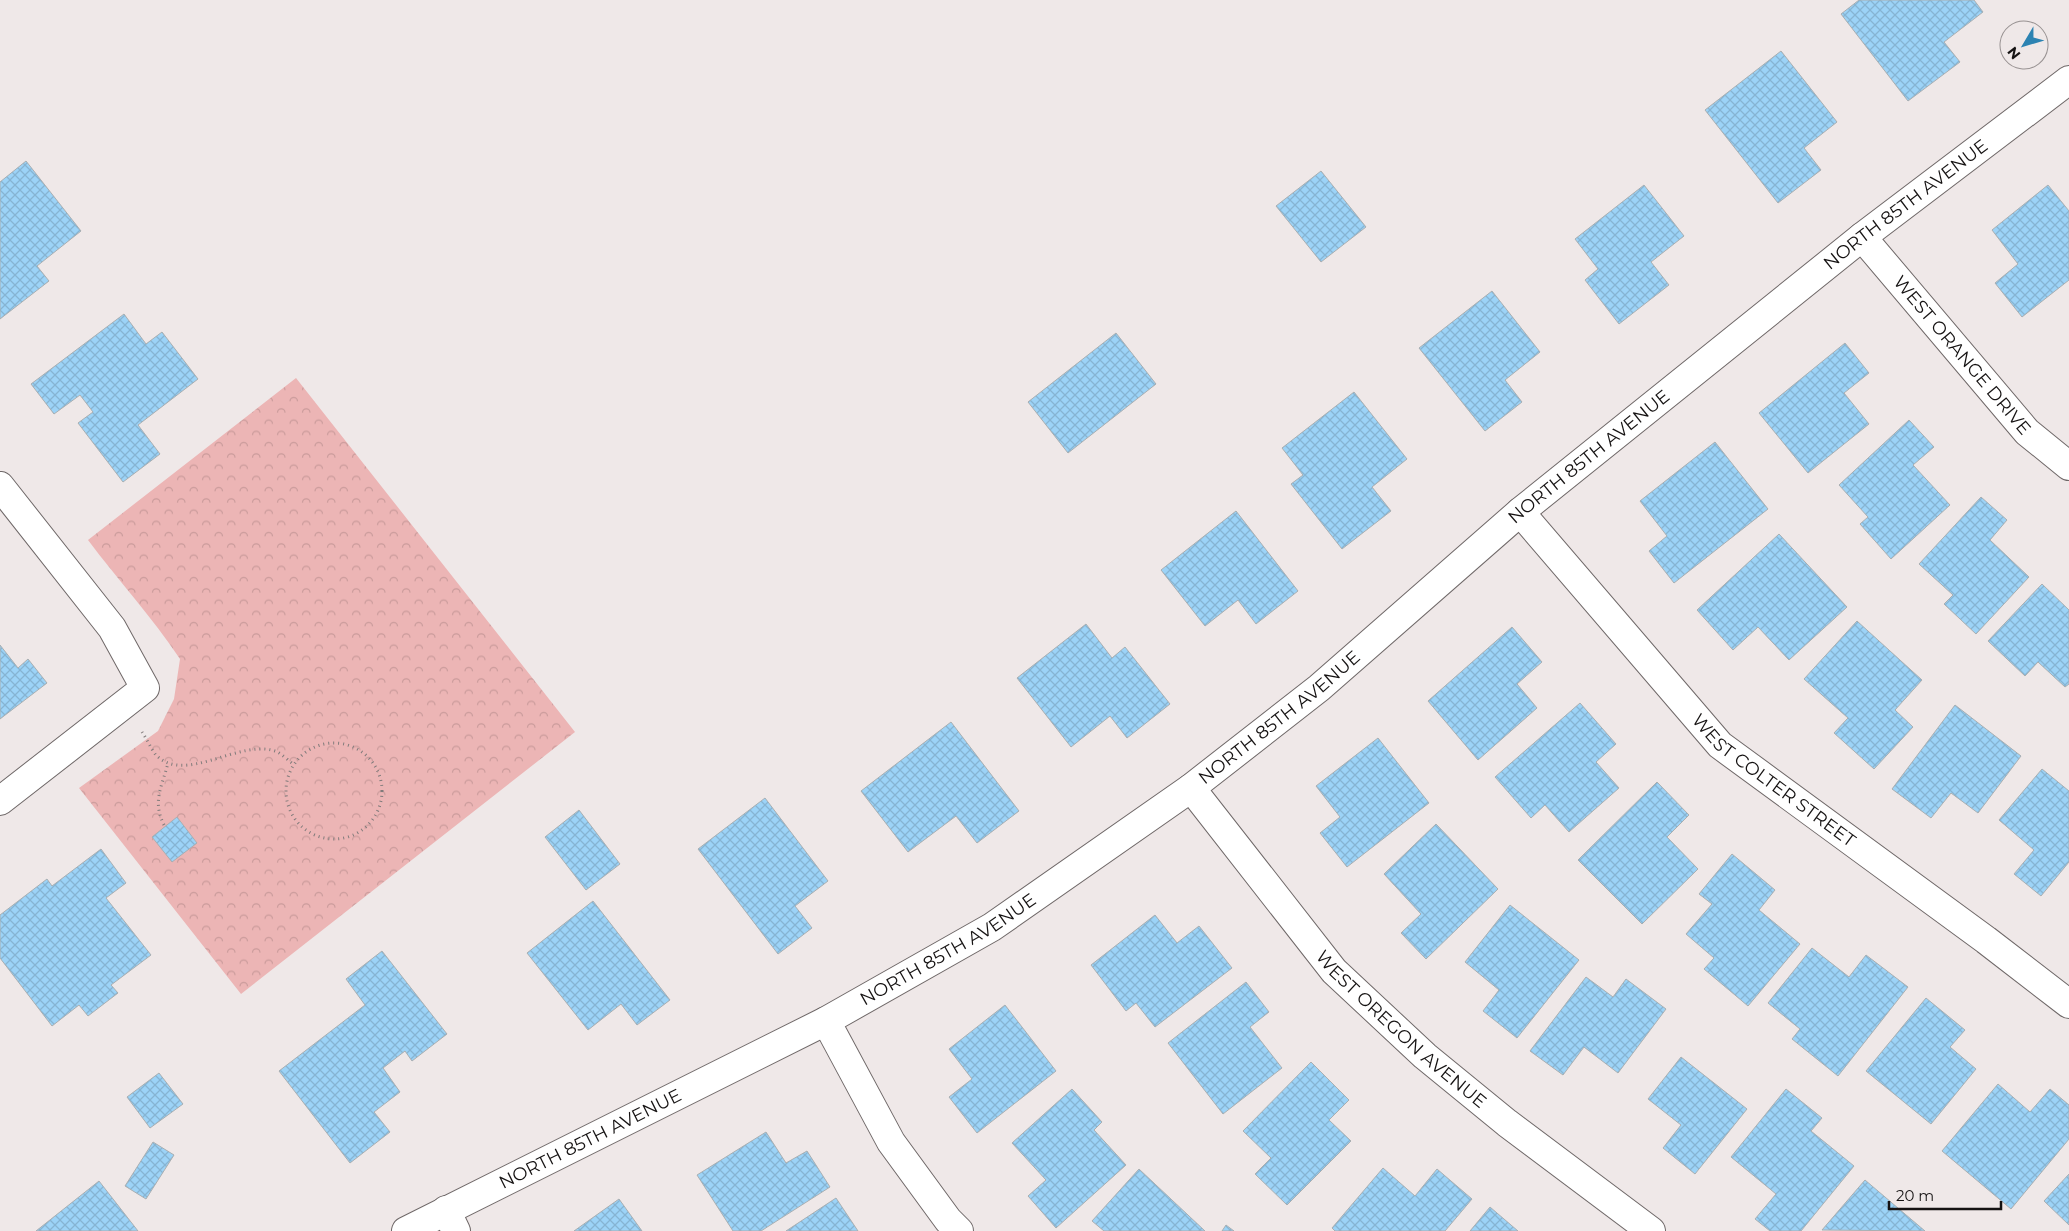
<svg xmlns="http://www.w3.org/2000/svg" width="2069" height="1231" font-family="Montserrat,sans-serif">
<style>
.forest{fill:url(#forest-crowns)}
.building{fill:url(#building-cross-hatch);stroke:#a9afb2}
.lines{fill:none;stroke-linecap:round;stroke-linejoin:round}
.minor-casing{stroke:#6f6868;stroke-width:30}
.path{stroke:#807b7b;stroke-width:3;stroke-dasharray:1 4;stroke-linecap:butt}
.minor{stroke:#fff;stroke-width:28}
.labels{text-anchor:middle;stroke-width:5;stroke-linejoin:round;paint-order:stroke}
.street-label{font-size:18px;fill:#151212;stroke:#efe8e8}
</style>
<defs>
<pattern id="forest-crowns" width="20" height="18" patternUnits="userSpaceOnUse" patternTransform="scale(1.25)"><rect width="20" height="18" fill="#ecb5b5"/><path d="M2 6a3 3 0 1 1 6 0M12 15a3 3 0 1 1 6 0" fill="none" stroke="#ca9b9b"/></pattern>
<pattern id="building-cross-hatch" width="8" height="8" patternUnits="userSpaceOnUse" patternTransform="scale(1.25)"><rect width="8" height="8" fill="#9cd3f7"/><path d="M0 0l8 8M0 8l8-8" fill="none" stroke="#86b4d3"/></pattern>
</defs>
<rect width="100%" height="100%" fill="#efe8e8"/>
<path class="forest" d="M296,378L575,732L241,994L79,788L158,731L174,699L180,659C152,617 118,580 88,540Z"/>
<g class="building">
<polygon points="1859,0 1974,0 1983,12 1944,42 1960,62 1908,101 1841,14"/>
<polygon points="1781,51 1837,122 1804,148 1821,170 1778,203 1705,110"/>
<polygon points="26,161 81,231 37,266 49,281 0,319 0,182"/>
<polygon points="1321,171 1366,227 1321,262 1276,206"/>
<polygon points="1644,185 1684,236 1651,262 1669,285 1619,324 1585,280 1598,269 1575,239"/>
<polygon points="2048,185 2069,211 2069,280 2022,317 1995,283 2018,264 1992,230"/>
<polygon points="1492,291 1540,352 1505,380 1522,402 1485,431 1419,348"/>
<polygon points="124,314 146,344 162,332 198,379 138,425 160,454 123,482 78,423 93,412 80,395 54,414 31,384"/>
<polygon points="1116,333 1156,384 1068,453 1028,402"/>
<polygon points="1845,343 1869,373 1844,393 1869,424 1808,473 1759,413"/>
<polygon points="1354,392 1407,459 1372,487 1391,511 1342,549 1291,484 1303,475 1282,448"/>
<polygon points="1909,420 1934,447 1913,465 1950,505 1891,559 1860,524 1868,517 1839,485"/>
<polygon points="1715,442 1768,509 1674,583 1649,551 1667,536 1640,501"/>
<polygon points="1981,497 2007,520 1990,540 2029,577 1976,634 1944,604 1953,595 1919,564"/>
<polygon points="1236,511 1298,591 1256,624 1238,600 1205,626 1161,570"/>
<polygon points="1779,534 1847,607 1789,660 1758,627 1733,650 1697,610"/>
<polygon points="2042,584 2069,610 2069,684 2065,687 2038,662 2025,676 1988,641"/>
<polygon points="1857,621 1922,680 1895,710 1913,727 1874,769 1834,733 1848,718 1804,679"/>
<polygon points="1086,624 1112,658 1125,647 1170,704 1127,738 1110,716 1071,747 1017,678"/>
<polygon points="1512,627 1542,662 1517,684 1537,708 1478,760 1428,701"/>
<polygon points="0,645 18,668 28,659 47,683 0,719"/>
<polygon points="1580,703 1616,744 1596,762 1619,788 1569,832 1545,805 1531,818 1495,777"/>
<polygon points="1955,705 2021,756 1978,813 1951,793 1931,818 1892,789"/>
<polygon points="951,722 1019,811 977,843 956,816 908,852 861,791"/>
<polygon points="1378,738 1429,803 1347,867 1320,833 1340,817 1316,786"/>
<polygon points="2042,769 2069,791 2069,862 2041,896 2014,874 2034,850 1999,820"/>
<polygon points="1657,782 1689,815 1667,837 1698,869 1642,924 1578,860"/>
<polygon points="765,798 828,881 795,906 812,928 778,954 698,849"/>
<polygon points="579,810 620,864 586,890 545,837"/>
<polygon points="177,817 197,843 172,862 152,837"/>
<polygon points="1436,824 1498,889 1426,959 1401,933 1421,914 1384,874"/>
<polygon points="101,849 126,883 106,898 151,955 111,985 118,993 88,1016 79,1005 52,1026 0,958 0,915 47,879 52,886"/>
<polygon points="1732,854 1775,890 1759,910 1800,944 1748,1006 1704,969 1714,958 1686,934 1712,904 1699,894"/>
<polygon points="593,901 670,1000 637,1025 621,1004 588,1030 527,953"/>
<polygon points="1510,905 1579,960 1517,1038 1483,1011 1499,990 1465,962"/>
<polygon points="1155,915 1177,943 1199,926 1232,968 1155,1027 1136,1003 1126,1011 1091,965"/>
<polygon points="1812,948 1849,977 1866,955 1908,987 1838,1076 1792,1039 1800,1029 1768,1003"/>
<polygon points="382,951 447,1034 412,1061 405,1051 383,1068 400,1092 374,1112 390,1132 350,1163 279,1071 365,1005 346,979"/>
<polygon points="1586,977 1613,997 1626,979 1666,1009 1618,1073 1584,1047 1563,1075 1530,1051"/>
<polygon points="1246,982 1269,1012 1250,1027 1282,1068 1223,1114 1168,1043"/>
<polygon points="1926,998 1965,1030 1950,1047 1976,1069 1931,1124 1866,1071"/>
<polygon points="1005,1005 1056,1071 977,1133 949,1097 972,1079 949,1049"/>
<polygon points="1681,1057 1747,1109 1695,1174 1663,1148 1681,1125 1648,1099"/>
<polygon points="1311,1062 1349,1100 1329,1120 1351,1141 1287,1205 1255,1174 1271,1158 1243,1131"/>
<polygon points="159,1073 183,1104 150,1128 127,1097"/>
<polygon points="1998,1084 2030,1112 2050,1089 2069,1105 2069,1139 2011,1209 1942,1151"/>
<polygon points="1072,1089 1102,1122 1094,1130 1126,1165 1056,1228 1028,1196 1046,1180 1012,1143"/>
<polygon points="1786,1089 1822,1118 1811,1131 1854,1166 1801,1231 1770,1231 1755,1219 1776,1194 1731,1157"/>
<polygon points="766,1132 786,1163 807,1151 830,1187 761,1231 733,1231 697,1175"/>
<polygon points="153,1142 174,1155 146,1199 125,1186"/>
<polygon points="1383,1168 1415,1196 1437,1169 1472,1199 1445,1231 1335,1231 1332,1228"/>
<polygon points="1139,1169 1205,1231 1104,1231 1092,1221"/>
<polygon points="2069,1174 2069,1225 2044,1201"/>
<polygon points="1865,1180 1925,1231 1822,1230"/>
<polygon points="99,1181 138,1231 36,1231"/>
<polygon points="836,1198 858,1231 786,1231"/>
<polygon points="619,1199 642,1231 574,1231"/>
<polygon points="1490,1207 1518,1231 1470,1231"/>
<polygon points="1226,1225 1234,1231 1222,1231"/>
</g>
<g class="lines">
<defs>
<g id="minor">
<path id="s1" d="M1862,237L2027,432L2069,466"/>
<polyline points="0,486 112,628 145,688 0,801"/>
<path id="s2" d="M1520,512L1720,745L1986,940L2069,1004"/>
<path id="s3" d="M1191,788L1334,971L1425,1056L1507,1123L1651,1231"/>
<polyline points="826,1021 891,1142 948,1220 959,1231"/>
<polyline points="446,1210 456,1231"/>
<path id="s4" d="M406,1231L826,1021L992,927L1191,788L1319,688L1520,512L1862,237L2069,80"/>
</g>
</defs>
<use href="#minor" class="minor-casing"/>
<g class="path">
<path d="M142,732C147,739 151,749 156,755C185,785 238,739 275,751C281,753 288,760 293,764"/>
<circle cx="334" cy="791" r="48"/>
<path d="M164,825C152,801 162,787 168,763"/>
</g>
<use href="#minor" class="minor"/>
</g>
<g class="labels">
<g class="street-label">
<text dy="6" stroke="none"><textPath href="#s4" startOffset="1826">NORTH 85TH AVENUE</textPath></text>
<text dy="6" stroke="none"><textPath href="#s1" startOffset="155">WEST ORANGE DRIVE</textPath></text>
<text dy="6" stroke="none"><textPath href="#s4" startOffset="1421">NORTH 85TH AVENUE</textPath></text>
<text dy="6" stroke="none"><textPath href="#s4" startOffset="1016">NORTH 85TH AVENUE</textPath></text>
<text dy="6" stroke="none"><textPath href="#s2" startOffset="371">WEST COLTER STREET</textPath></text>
<text dy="6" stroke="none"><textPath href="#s4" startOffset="611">NORTH 85TH AVENUE</textPath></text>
<text dy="6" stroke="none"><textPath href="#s3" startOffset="321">WEST OREGON AVENUE</textPath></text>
<text dy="6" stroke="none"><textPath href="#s4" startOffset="206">NORTH 85TH AVENUE</textPath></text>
</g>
</g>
<g transform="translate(2024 45) rotate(232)"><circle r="24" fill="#efe8e8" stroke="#989292"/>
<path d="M0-4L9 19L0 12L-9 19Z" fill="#2c83b2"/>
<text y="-8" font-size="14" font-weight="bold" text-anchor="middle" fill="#151212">N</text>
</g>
<path d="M1889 1201v8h112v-8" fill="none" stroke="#151212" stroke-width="2.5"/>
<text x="1896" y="1201" font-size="15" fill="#151212" stroke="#efe8e8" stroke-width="4" paint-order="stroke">20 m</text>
</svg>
